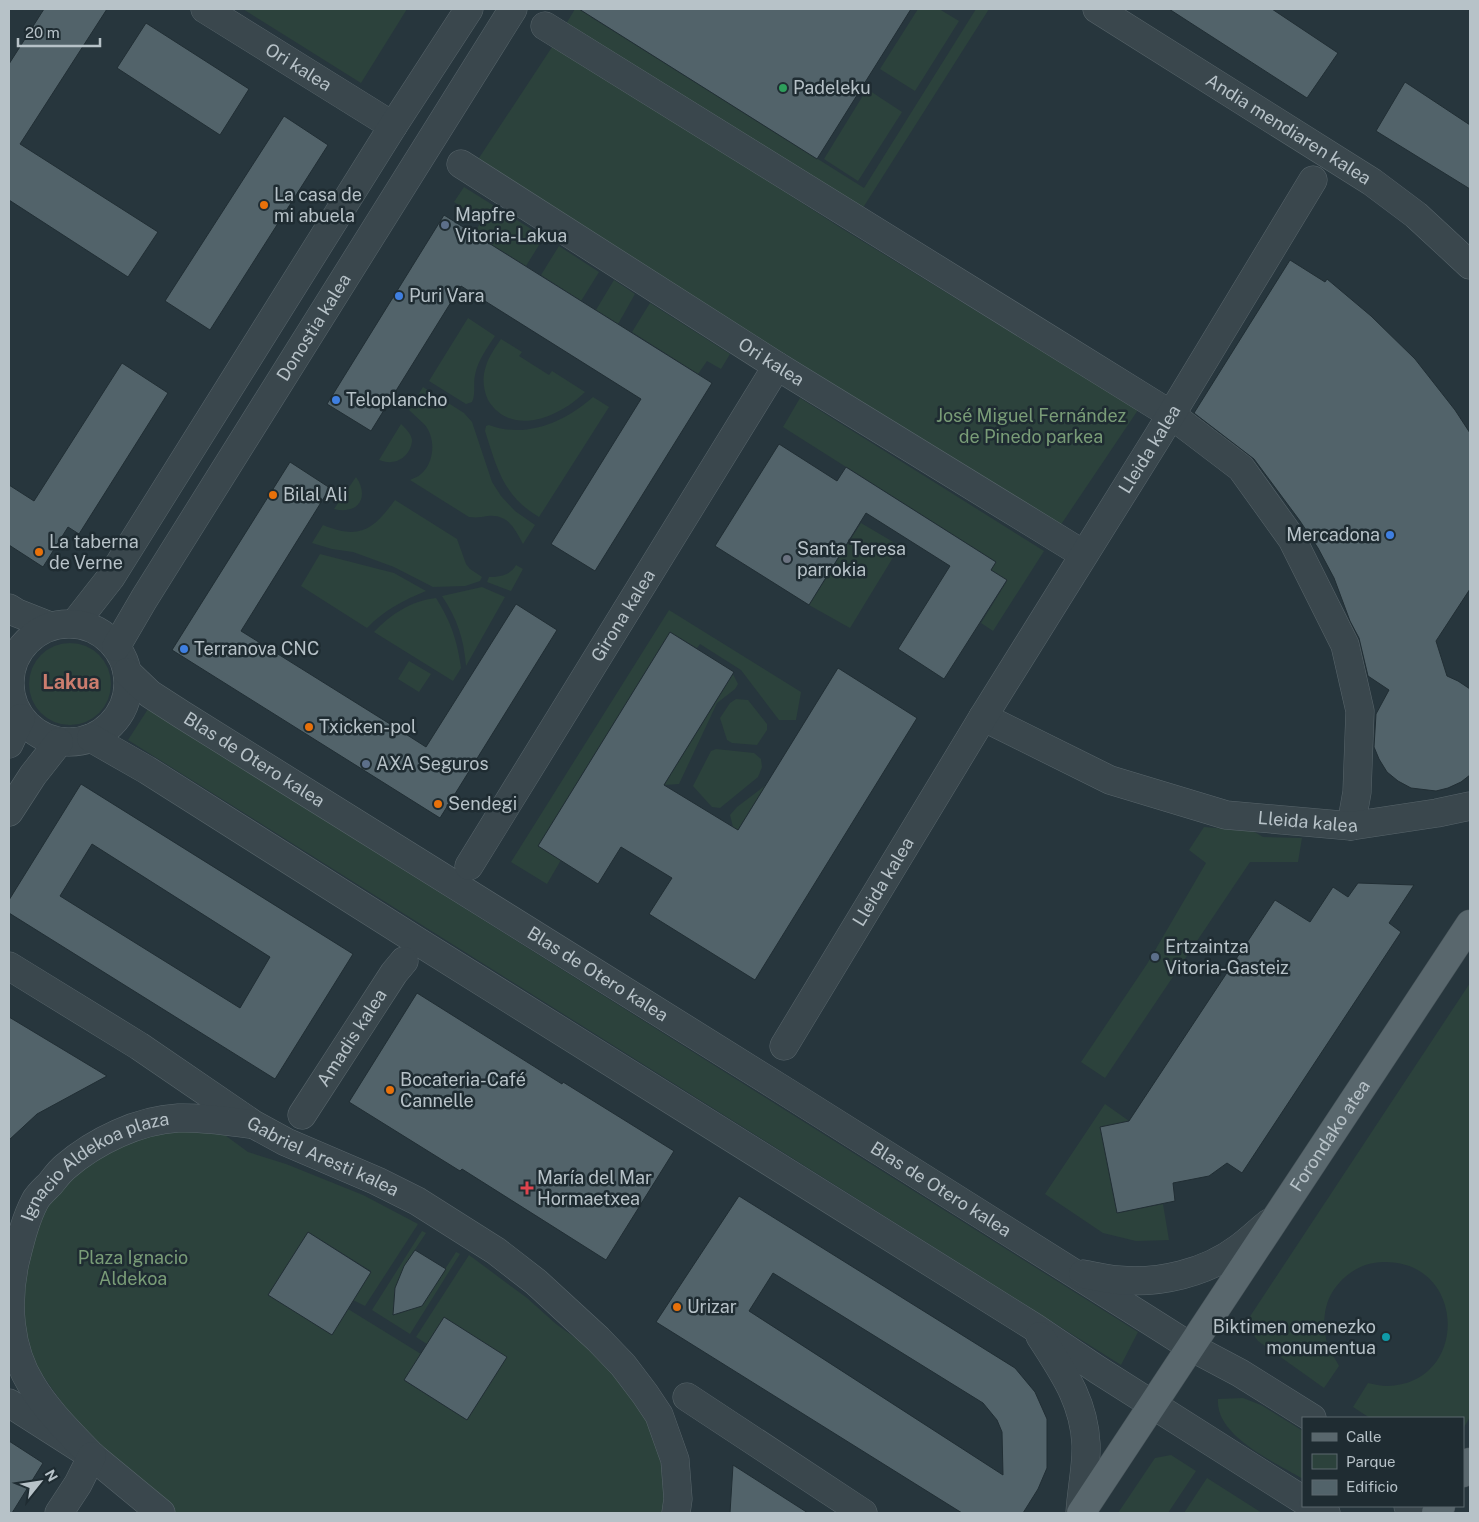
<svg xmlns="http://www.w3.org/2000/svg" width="1479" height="1522" font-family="'Public Sans',sans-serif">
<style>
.green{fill:#2c423c}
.building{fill:#52636a;stroke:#212e34;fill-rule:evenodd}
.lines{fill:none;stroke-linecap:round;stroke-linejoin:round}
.minor-casing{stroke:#58656b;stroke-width:29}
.major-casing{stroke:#475359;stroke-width:29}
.minor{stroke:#3a474d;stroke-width:28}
.major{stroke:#59676d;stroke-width:28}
.leisure-dot{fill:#2e9e5b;stroke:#1f2c32;stroke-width:2}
.food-dot{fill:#e8710a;stroke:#1f2c32;stroke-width:2}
.service-dot{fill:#5c6f8a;stroke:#1f2c32;stroke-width:2}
.shop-dot{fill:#3f7fe0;stroke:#1f2c32;stroke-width:2}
.worship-dot{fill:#6b7280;stroke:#1f2c32;stroke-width:2}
.health-dot{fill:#e0444e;stroke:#1f2c32;stroke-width:2}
.culture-dot{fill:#0f9aa8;stroke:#1f2c32;stroke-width:2}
.labels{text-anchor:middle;stroke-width:5;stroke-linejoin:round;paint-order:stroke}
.street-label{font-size:18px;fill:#b7c2c8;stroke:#1f2c32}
.poi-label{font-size:18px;fill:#b7c2c8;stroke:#1f2c32;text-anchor:start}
.park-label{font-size:18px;fill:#799c77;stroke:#1f2c32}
.quarter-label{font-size:20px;font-weight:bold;fill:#cc7d6e;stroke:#1f2c32}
</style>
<rect width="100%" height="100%" fill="#27363d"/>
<g class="green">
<polygon points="243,9 407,9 361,83"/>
<polygon points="575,9 592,9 595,10 591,17 864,188 976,9 989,9 859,214 563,29"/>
<polygon points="918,9 939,9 959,21 915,91 880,69"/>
<polygon points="554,44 841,228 1138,410 1060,526 477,161"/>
<polygon points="867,89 902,112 858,181 824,159"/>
<polygon points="464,187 544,237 526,266 474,234 482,220 454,202"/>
<polygon points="559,246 599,272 581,301 541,275"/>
<polygon points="614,280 635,294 618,324 596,310"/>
<polygon points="650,303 730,354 721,369 707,361 698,374 632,332"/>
<path d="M468,318L495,336C487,348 478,360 475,375C473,384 476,394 472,402L466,404L429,381Z"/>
<path d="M501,339L522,352L519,356L549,375L552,371L585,392C560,417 511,438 488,400C483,389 482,377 486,366C489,356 495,348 501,339Z"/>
<path d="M423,387L464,413L472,422L492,482L501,496L515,511L535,525L523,544C515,529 508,514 488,516C481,517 477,518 469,517L410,480C413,478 418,477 421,474C435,462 436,437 424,424C419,419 414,415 409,410Z"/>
<path d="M593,397L609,407L539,517C503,496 497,468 485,431L486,426L489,425C526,439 565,422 593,397Z"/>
<polygon points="800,398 1044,551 993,631 981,623 1007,581 991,570 996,562 783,427"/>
<path d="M401,424C405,428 411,433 412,440C412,451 402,462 391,462C388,463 383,461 379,460Z"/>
<path d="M356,477C370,497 358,515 334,509Z"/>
<path d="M395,500L457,539L466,564L470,569L482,577L480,581L465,586L433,587L394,567L353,552L332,549L312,543L323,525C360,540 373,530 395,500Z"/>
<polygon points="861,523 900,546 850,628 809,605"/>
<path d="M320,554L394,573L426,591C404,600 384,610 367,628L301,586Z"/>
<path d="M516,565L523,569L511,591L487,582L489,577C499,577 511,575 516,565Z"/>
<path d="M482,587L505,597L466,666C464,639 457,618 442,596Z"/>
<path d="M436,598C451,622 457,640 461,668L453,681L374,632C391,614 411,601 436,598Z"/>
<polygon points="669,610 801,692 796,720 779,720 741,670 700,644 697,648 670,632 538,846 561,860 547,884 511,862"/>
<circle cx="70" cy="684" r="41"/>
<polygon points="409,661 431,674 419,692 398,679"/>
<polygon points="733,674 738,684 735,689 717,703 679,784 664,785"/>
<polygon points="736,699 748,700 767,724 767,730 757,745 732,743 727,740 720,718 730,703"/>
<polygon points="148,709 1138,1332 1121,1365 128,740"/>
<polygon points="716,749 754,753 761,759 762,767 758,777 720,808 712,807 693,786 711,751"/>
<polygon points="766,785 738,830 733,827 730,815 737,807"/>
<polygon points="1204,827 1253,831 1263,837 1302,838 1298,862 1250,862 1105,1078 1081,1062 1147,964 1206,863 1189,850"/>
<path d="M1470,983V1417L1463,1429V1418H1370L1353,1407L1368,1383C1374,1384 1381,1386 1387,1386C1469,1385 1468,1261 1384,1262C1363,1262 1345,1273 1333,1291C1323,1306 1322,1329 1328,1346C1330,1353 1336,1359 1339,1366L1324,1388L1258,1341L1245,1324Z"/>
<polygon points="1105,1104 1129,1121 1101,1127 1117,1213 1163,1204 1169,1240 1136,1241 1103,1233 1045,1194"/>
<polygon points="218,1130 248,1152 286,1164 363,1195 418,1224 365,1306 353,1300 371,1271 308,1232 269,1295 331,1334 348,1309 421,1354 405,1381 467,1420 506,1357 444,1318 427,1344 416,1337 469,1255 527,1298 556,1324 620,1370 646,1411 663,1470 668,1513 177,1513 126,1473 79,1427 34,1363 25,1330 21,1274 34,1224 69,1173 148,1134 178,1131"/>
<path d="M422,1231L426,1233L404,1266L394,1307L397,1314C421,1307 443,1273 456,1252L460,1254L410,1334L372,1310Z"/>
<path d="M1243,1398L1261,1405L1303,1431V1479C1275,1462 1215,1436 1218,1399Z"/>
<polygon points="1171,1455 1196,1471 1168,1513 1118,1513 1155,1458"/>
<polygon points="1207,1478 1262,1513 1184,1513"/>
</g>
<g class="building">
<polygon points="44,9 107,9 20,144 158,232 128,277 9,200 9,64"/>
<polygon points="579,9 911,9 817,159"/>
<polygon points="1169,9 1272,9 1338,53 1307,98"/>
<polygon points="146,23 249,89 220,135 117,68"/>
<polygon points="1405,82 1470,125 1470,189 1376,131"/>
<polygon points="284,116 328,145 210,330 165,301"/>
<polygon points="444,215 712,383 595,571 551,544 641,399 461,286 371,431 327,404"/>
<polygon points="1290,260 1325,282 1327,279 1371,316 1415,359 1455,410 1470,433 1470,589 1436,641 1447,676 1458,681 1470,689 1470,775 1461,782 1448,788 1436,791 1411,788 1398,781 1387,772 1379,759 1374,747 1376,714 1389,690 1368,676 1359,638 1350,621 1334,578 1318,548 1300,521 1254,459 1194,413"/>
<polygon points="122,363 168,393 79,534 68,527 43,567 9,545 9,485 34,501"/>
<polygon points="779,444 837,481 846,467 996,562 991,570 1007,580 944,679 898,649 950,566 866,513 809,605 715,546"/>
<polygon points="290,462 330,488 241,631 390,724 426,747 516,604 557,630 440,818 172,650"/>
<polygon points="670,632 734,672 664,785 738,830 838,668 917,718 755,980 649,914 672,878 621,847 598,884 538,846"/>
<path d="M81,784L353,954L275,1079L9,913V900ZM92,844L270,957L240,1008L60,896Z"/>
<polygon points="1358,883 1414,885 1389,923 1401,932 1242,1173 1227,1163 1209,1176 1173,1183 1175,1201 1117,1213 1100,1127 1129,1121 1275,900 1310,922 1333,887 1348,897"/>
<polygon points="417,993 562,1084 563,1082 674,1151 606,1260 462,1169 460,1171 349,1102"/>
<polygon points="9,1017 107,1076 37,1114 9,1140"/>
<path d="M739,1196L1015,1368L1035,1392L1047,1419V1468L1038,1489L1023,1513H962L656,1322ZM773,1273L983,1403L997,1420L1002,1432L1003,1475L749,1311Z"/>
<polygon points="308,1232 371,1272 332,1335 268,1295"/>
<polygon points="415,1250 446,1269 422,1306 393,1315 395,1288 404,1266"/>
<polygon points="444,1317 507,1357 467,1420 404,1380"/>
<polygon points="9,1441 43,1463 12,1513 9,1513"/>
<polygon points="733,1465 808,1513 730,1513"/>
</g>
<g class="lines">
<defs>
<g id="minor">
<path id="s1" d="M205,9L393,126"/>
<path id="s2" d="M1097,9L1372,182L1416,215L1470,265"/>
<polyline points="545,26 1170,414 1241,468 1292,539 1345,645 1360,711 1357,792 1351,826"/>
<path id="s3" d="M461,164L777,366L1083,554"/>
<polyline points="9,608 17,613 50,626"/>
<polyline points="75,623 111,577 393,126 469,9"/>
<circle cx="69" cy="683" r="59"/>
<path id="s4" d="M116,647L144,599L513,9"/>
<path id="s5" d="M127,672L150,694L181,714L788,1093L1150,1321L1191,1347L1240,1373L1312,1418"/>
<path id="s6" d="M983,717L1110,780L1226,815L1351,826L1437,813L1470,806"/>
<polyline points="91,738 147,770 417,941 1034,1327 1098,1370 1303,1500"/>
<polyline points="9,744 21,718"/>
<polyline points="9,812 33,775 59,742"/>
<path id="s7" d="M469,866L777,366"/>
<path id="s8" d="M9,966L139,1046L253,1124L286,1142L377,1181L417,1201L496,1251L536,1282L598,1339L623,1365L645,1394L659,1415L675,1460L678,1499L676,1513"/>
<path id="s9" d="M784,1046L983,717L1157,438L1313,180"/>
<path id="s10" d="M302,1115L394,973L404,961"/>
<path d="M1083,1274C1095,1276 1106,1279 1118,1280C1159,1284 1206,1273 1239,1248C1250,1240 1259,1231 1269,1223"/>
<path d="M1040,1336C1063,1372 1084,1401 1086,1444C1087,1465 1081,1492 1080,1513"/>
<polyline points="687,1397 863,1513"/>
<polyline points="9,1403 92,1456 161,1513"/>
<path id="s11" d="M92,1456C71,1434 47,1411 31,1384C9,1348 6,1303 15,1262C20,1242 25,1220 35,1201C38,1195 45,1189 50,1184C55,1178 59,1172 65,1167C95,1141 139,1120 178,1118C202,1117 227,1121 250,1124"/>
<polyline points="1313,1506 1326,1513"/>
<polyline points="1408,1506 1412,1513"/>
<polyline points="59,1513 78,1484 92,1456"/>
</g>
<g id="major">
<polyline points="1463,1473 1470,1462"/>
<path id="s12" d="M1081,1513L1470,924"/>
<polyline points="1436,1513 1441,1506"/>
</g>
</defs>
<use href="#minor" class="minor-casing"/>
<use href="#major" class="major-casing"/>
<use href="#minor" class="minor"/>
<use href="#major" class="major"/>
</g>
<circle class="leisure-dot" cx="783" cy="88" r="5"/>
<g class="food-dot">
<circle cx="264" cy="205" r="5"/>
<circle cx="273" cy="495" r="5"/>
<circle cx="39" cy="552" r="5"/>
<circle cx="309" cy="727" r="5"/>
<circle cx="438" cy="804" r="5"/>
<circle cx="390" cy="1090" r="5"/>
<circle cx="677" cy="1307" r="5"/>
</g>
<g class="service-dot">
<circle cx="445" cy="225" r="5"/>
<circle cx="366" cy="764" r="5"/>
<circle cx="1155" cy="957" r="5"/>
</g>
<g class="shop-dot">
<circle cx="399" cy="296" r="5"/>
<circle cx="336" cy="400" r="5"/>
<circle cx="1390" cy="535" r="5"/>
<circle cx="184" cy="649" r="5"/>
</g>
<circle class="worship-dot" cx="787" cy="559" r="5"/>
<path class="health-dot" d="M524.5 1180.5h5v5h5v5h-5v5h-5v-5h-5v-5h5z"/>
<circle class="culture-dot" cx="1386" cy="1337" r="5"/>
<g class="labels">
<g class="street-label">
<text dy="6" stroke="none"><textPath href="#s1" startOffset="110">Ori kalea</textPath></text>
<text dy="6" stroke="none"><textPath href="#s2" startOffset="226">Andia mendiaren kalea</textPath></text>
<text dy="6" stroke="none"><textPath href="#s4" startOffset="376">Donostia kalea</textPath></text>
<text dy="6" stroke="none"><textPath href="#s3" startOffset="368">Ori kalea</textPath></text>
<text dy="6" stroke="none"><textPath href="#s9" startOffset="700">Lleida kalea</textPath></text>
<text dy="6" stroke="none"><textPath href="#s7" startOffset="294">Girona kalea</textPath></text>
<text dy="6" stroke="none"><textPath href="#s5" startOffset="155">Blas de Otero kalea</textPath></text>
<text dy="6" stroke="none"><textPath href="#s6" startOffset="345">Lleida kalea</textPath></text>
<text dy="6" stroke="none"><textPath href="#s9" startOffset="192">Lleida kalea</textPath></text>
<text dy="6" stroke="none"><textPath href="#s5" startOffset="560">Blas de Otero kalea</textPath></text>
<text dy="6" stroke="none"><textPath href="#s10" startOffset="92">Amadis kalea</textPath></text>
<text dy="6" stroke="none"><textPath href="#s12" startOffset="452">Forondako atea</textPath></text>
<text dy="6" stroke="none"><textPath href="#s8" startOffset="368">Gabriel Aresti kalea</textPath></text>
<text dy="6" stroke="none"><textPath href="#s11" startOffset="355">Ignacio Aldekoa plaza</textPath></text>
<text dy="6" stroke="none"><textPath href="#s5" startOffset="965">Blas de Otero kalea</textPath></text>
</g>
<g class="poi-label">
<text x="793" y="94">Padeleku</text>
<text x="274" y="201">La casa de<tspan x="274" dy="21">mi abuela</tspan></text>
<text x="455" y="221">Mapfre<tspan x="455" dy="21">Vitoria-Lakua</tspan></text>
<text x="409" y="302">Puri Vara</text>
<text x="346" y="406">Teloplancho</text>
<text x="283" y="501">Bilal Ali</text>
<text x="1380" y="541" text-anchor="end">Mercadona</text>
<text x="49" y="548">La taberna<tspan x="49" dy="21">de Verne</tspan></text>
<text x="797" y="555">Santa Teresa<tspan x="797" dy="21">parrokia</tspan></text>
<text x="194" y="655">Terranova CNC</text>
<text x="319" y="733">Txicken-pol</text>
<text x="376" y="770">AXA Seguros</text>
<text x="448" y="810">Sendegi</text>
<text x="1165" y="953">Ertzaintza<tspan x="1165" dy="21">Vitoria-Gasteiz</tspan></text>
<text x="400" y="1086">Bocateria-Café<tspan x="400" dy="21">Cannelle</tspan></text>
<text x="537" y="1184">María del Mar<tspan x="537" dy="21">Hormaetxea</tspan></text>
<text x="687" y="1313">Urizar</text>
<text x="1376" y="1333" text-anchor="end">Biktimen omenezko<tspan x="1376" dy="21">monumentua</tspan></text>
</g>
<g class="park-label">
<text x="1031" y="422">José Miguel Fernández<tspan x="1031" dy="21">de Pinedo parkea</tspan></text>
<text x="133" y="1264">Plaza Ignacio<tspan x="133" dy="21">Aldekoa</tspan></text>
</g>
<g class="quarter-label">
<text x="71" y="689">Lakua</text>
</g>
</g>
<rect width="1479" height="1522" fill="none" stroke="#b7c2c8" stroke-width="20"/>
<rect x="1302" y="1417" width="162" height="90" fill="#1f2c32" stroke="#5c686e"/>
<rect x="1312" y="1433" width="25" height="8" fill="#59676d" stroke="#5c686e"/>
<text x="1346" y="1442" font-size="15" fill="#b7c2c8">Calle</text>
<rect x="1312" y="1454" width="25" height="15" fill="#2c423c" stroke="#5c686e"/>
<text x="1346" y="1467" font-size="15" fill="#b7c2c8">Parque</text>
<rect x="1312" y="1480" width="25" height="15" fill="#52636a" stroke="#5c686e"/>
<text x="1346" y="1492" font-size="15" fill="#b7c2c8">Edificio</text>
<g transform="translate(40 1482) rotate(60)" stroke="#1f2c32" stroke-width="4" paint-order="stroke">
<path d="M0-4L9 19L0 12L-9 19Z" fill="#b7c2c8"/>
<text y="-8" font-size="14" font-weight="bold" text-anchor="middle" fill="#b7c2c8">N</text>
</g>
<path d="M18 38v8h82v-8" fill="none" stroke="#b7c2c8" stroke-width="2.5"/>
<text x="25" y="38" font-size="15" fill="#b7c2c8" stroke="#1f2c32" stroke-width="4" paint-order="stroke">20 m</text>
</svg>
